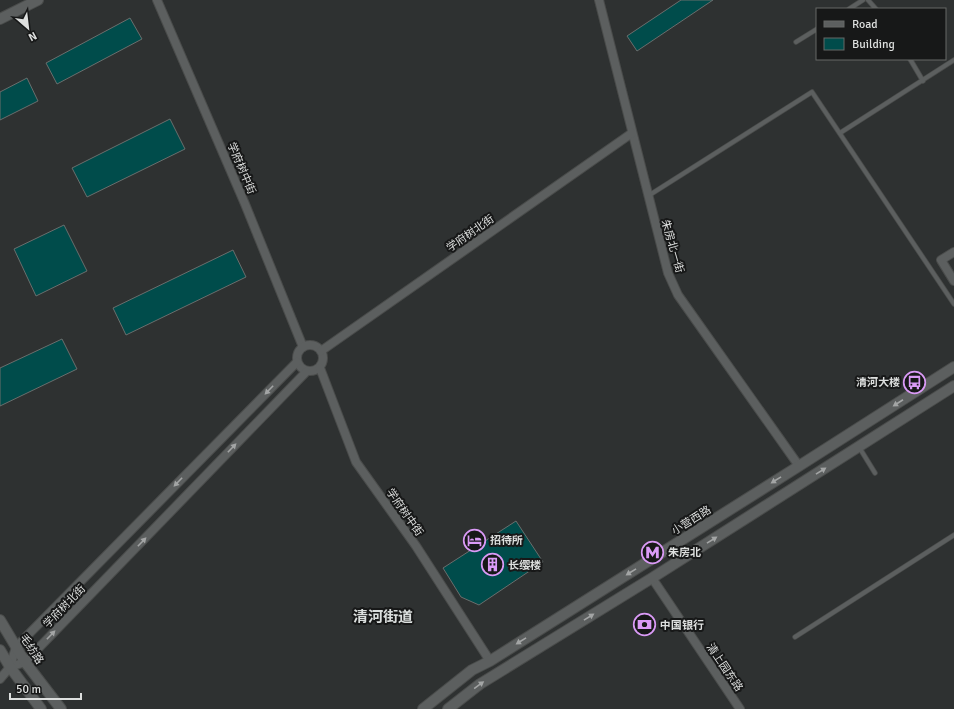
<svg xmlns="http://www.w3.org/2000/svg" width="954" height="709" font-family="Signika,'Noto Sans SC',sans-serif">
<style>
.building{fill:#004c4b;stroke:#6a6e6d}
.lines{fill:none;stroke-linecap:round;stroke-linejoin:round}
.lane-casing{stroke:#4a4c4b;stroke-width:5.5}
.street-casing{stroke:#4a4c4b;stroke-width:10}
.secondary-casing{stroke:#4a4c4b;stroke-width:12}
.lane{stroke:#5c5f5f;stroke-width:4}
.street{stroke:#5c5f5f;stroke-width:8}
.secondary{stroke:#5c5f5f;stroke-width:10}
.oneway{fill:#a3a5a5}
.labels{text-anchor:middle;stroke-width:4;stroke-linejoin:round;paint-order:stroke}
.street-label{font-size:11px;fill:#dddfde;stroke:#171818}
.poi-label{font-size:11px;font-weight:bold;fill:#dddfde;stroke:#171818;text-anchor:start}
.district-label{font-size:15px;font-weight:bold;fill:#dbdfde;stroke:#171818}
</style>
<rect width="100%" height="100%" fill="#2e3131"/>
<g class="building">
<polygon points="681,0 713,0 637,51 627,36"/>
<polygon points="130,18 142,39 57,84 46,63"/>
<polygon points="27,78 38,101 0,120 0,92"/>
<polygon points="170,119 185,149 87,197 72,168"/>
<polygon points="64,225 87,271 36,296 14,249"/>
<polygon points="233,250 246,277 126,335 113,308"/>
<polygon points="62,339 77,369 0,406 0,368"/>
<polygon points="516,521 543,562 479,605 461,597 443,568"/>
</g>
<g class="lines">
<defs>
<g id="lane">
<polyline points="868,0 876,9"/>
<polyline points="849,9 863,0"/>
<polyline points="796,42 817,29"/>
<polyline points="910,59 923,81"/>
<polyline points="840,133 954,60"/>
<polyline points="648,196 812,92 954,304"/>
<polyline points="859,447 875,473"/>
<polyline points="795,637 954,535"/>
</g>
<g id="street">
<polyline points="157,0 245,204 303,347"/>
<polyline points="599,0 668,273 678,295 799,466"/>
<polyline points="954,252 941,260 954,281"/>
<circle cx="310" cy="358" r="13"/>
<polyline points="321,351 632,133"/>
<polyline points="320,368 356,462 416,546 490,661"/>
<polyline points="652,578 740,709"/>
<polyline points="10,667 25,662 306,372"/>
<polyline points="0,679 10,667 16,647 297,362"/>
</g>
<g id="secondary">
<polyline points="0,19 38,0"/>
<polyline points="0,620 25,662 61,709"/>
<polyline points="0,650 10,667 41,709"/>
<polyline points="423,709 472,670 490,661 799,466 954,367"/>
<polyline points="448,709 480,684 652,578 954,386"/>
</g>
</defs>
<use href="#lane" class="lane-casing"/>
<use href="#street" class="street-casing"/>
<use href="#secondary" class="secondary-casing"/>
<use href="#lane" class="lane"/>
<use href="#street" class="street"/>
<use href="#secondary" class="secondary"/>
</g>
<defs><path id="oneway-solid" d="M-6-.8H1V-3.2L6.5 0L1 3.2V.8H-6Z"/></defs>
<g class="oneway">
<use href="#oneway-solid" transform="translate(269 390) rotate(134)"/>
<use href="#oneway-solid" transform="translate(898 403) rotate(147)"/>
<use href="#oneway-solid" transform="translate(232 448) rotate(-46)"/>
<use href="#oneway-solid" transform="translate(821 471) rotate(-32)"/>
<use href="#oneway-solid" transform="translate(776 480) rotate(148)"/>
<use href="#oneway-solid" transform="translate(178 482) rotate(134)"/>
<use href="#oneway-solid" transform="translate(712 540) rotate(-32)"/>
<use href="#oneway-solid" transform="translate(142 542) rotate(-46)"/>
<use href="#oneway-solid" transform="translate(631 572) rotate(148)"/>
<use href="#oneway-solid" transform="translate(589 617) rotate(-32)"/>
<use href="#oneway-solid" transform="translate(51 635) rotate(-46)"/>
<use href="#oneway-solid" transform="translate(521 641) rotate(148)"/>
<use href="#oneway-solid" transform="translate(479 685) rotate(-36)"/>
</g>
<defs>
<symbol id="bus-ring" viewBox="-11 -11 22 22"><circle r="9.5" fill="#171818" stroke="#da9af6" stroke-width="1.5"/><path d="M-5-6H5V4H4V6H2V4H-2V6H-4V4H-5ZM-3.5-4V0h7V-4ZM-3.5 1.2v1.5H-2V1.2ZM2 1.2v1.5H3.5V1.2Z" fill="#da9af6"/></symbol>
<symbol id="hotel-ring" viewBox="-11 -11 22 22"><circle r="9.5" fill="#171818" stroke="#da9af6" stroke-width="1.5"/><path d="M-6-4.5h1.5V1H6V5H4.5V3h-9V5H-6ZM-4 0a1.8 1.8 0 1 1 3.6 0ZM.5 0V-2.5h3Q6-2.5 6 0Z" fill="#da9af6"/></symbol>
<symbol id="metro-ring" viewBox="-11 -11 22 22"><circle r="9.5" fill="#171818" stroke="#da9af6" stroke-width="1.5"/><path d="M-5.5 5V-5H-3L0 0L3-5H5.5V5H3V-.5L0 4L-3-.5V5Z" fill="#da9af6"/></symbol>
<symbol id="building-ring" viewBox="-11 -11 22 22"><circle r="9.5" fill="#171818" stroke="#da9af6" stroke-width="1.5"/><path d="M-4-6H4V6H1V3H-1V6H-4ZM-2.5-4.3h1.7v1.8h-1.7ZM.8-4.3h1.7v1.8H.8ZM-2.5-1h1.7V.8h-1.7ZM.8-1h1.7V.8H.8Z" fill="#da9af6"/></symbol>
<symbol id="bank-ring" viewBox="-11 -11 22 22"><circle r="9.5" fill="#171818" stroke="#da9af6" stroke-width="1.5"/><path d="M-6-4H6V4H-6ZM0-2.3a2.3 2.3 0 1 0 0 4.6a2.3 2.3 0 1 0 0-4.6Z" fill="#da9af6"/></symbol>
</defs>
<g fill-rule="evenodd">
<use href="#bus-ring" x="902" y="370" width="25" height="25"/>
<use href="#hotel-ring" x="462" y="528" width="25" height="25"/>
<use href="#metro-ring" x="640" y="540" width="25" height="25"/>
<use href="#building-ring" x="480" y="552" width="25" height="25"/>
<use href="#bank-ring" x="632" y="612" width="25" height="25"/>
</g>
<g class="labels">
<g class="street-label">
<text transform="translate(242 168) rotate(67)" y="4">学府树中街</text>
<text transform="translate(470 233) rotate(-35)" y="4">学府树北街</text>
<text transform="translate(673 246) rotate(74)" y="4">朱房北一街</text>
<text transform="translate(405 512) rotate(55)" y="4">学府树中街</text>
<text transform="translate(691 520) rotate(-32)" y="4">小营西路</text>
<text transform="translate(64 606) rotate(-46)" y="4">学府树北街</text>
<text transform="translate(32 649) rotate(57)" y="4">毛纺路</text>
<text transform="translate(725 667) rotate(56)" y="4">清上园东路</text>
</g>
<g class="poi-label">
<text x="900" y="386" text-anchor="end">清河大楼</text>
<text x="490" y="544">招待所</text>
<text x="668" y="556">朱房北</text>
<text x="508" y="569">长缨楼</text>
<text x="660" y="629">中国银行</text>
</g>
<g class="district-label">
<text x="383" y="622">清河街道</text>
</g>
</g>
<rect x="816" y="8" width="130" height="52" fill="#171818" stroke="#666867"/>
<rect x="824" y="21" width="20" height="6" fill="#5c5f5f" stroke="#666867"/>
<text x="852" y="28" font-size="12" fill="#dddfde">Road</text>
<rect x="824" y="38" width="20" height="12" fill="#004c4b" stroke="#666867"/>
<text x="852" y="48" font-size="12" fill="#dddfde">Building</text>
<g transform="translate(28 28) rotate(152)" stroke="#171818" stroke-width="3" paint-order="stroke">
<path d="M0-3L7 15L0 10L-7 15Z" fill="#dddfde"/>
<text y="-6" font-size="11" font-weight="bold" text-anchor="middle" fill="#dddfde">N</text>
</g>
<path d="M10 693v6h71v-6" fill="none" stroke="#dddfde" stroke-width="2"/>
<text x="16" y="693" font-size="12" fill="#dddfde" stroke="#171818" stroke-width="3" paint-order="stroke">50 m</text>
</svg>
